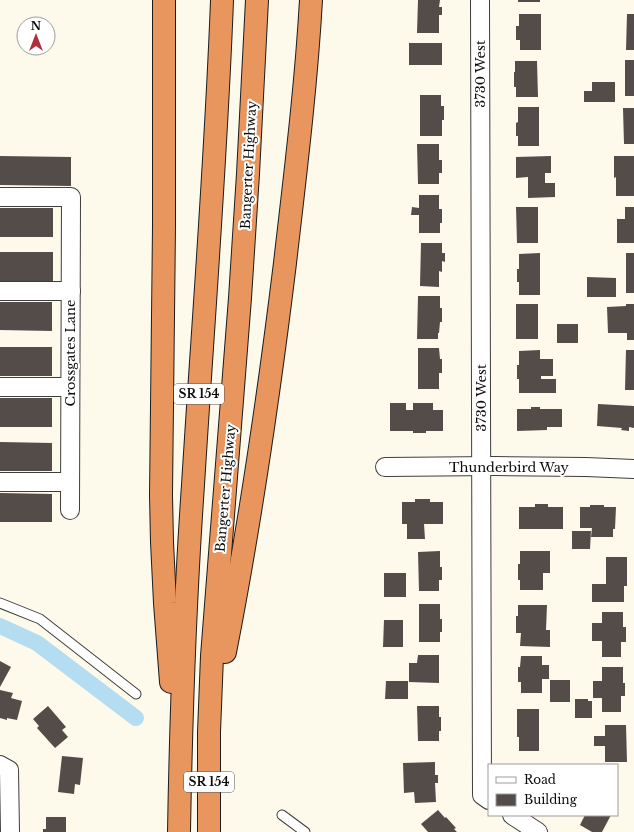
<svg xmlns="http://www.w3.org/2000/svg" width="634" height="832" font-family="'Libre Baskerville',serif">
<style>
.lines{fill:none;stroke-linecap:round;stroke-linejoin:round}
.canal{stroke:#b4ddf1;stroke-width:16}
.building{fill:#534c49}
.lane-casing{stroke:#3e3e3e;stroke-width:11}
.street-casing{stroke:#3e3e3e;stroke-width:20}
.highway-casing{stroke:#1c1c1c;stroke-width:24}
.lane{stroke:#fff;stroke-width:9}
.street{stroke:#fff;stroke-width:18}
.highway{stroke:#e8965e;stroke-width:22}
.labels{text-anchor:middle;stroke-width:4;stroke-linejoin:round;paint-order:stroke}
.shield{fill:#fff;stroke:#545454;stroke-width:1}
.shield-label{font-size:12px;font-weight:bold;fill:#0b0b0b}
.street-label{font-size:13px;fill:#0b0b0b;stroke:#fff}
</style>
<rect width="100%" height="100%" fill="#fdf9eb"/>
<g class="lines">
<polyline class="canal" points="0,626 37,643 136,718"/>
</g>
<g class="building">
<polygon points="418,0 440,0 439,7 442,7 442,15 439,15 439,33 417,33"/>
<rect x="518" y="0" width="22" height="2"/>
<polygon points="519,14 541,14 541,50 520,50 520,40 516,40 516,26 519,26"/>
<polygon points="627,14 634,14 634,50 626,50"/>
<rect x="409" y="43" width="33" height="22"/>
<rect x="625" y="60" width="9" height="36"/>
<polygon points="515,61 537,61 538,97 516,97 516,87 514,87 514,72 515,72"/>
<polygon points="592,82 615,82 615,102 584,102 584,91 592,91"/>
<polygon points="420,95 441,95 441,106 444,106 444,120 442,120 442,136 420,136"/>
<polygon points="518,107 539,107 539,146 518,146 518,136 516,136 516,123 518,122"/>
<polygon points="623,108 634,108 634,144 624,144"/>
<polygon points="417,144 439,144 439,160 442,160 442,173 439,173 439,184 418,184"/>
<polygon points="0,156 71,157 71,186 0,185"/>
<polygon points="551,156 551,173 545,173 545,183 555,183 555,197 528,198 528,177 516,178 516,157"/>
<polygon points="614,156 634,156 634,196 616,196 616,177 614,178"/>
<polygon points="419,195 439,195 439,209 442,209 442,223 440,223 440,233 419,233 419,215 411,215 412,207 419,208"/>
<polygon points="516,207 538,207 538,243 517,243"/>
<polygon points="625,207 634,207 634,243 617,243 617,219 625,219"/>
<rect x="0" y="208" width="53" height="29"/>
<polygon points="421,243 442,243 442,253 445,253 445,262 442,261 442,272 439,271 439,287 420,286"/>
<rect x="0" y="252" width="53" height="29"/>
<polygon points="540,253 540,295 519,295 519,282 517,282 517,269 519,269 519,254"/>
<rect x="626" y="253" width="8" height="40"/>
<polygon points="587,277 616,278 616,297 587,297"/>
<polygon points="418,296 440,296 440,308 442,308 442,322 440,322 439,333 438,333 438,339 417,339"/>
<polygon points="0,302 52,302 52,331 0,330"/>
<rect x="516" y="304" width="22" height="35"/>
<polygon points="626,304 634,304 634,340 627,340 627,333 608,333 607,307 626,306"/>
<rect x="557" y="324" width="21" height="19"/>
<rect x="0" y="347" width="52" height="29"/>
<polygon points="418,348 439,348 440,359 442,359 442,373 439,373 439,389 418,389"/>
<polygon points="540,350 540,359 553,359 553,376 541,376 541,379 556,379 556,393 519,393 519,379 517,379 517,365 519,365 519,351"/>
<polygon points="626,350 634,350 634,390 625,390"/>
<rect x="0" y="398" width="52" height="29"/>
<polygon points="390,403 406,403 406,410 413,410 413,403 433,403 433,410 443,410 443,431 426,431 426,433 413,433 413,431 390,431"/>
<polygon points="598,404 634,406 634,428 629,427 629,431 621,430 622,428 597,426"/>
<polygon points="531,407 540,407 540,409 562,409 562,427 547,427 547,430 517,431 517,409 531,409"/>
<polygon points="0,442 52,443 52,471 0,471"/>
<polygon points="0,493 52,494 52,522 0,522"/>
<polygon points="415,499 430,499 430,502 443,502 443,524 424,524 425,539 407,539 407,524 402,524 402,502 415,502"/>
<polygon points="535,504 548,504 548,507 563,507 563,529 519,529 519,507 535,507"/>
<polygon points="590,505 604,505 604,507 616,507 615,529 613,529 613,537 591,537 592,528 580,528 580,507 590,507"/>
<polygon points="572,531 591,531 590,549 572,549"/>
<polygon points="440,551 440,567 442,567 442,580 439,580 439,591 419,591 418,552"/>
<polygon points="520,551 550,551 550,573 543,573 543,590 520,590 520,580 518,580 518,564 520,564"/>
<polygon points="606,557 627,557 627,586 624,586 624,602 592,602 592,584 606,584"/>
<rect x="384" y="573" width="22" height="24"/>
<polygon points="419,604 440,604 440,619 442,619 442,632 440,632 440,642 419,642"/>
<polygon points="518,605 547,605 546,630 550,630 550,647 520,646 521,633 516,633 516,616 518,616"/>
<polygon points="602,612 623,612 623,627 626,627 626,642 621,642 621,657 602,657 602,641 592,641 592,623 602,623"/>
<polygon points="384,620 403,620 403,647 383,647"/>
<polygon points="418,655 439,655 439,683 409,682 409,663 417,663"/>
<polygon points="521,656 542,656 542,665 549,665 549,679 542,679 542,693 521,693 521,682 518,682 518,667 520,667"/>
<polygon points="0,661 11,667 0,687"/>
<polygon points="602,667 623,667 623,683 625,683 625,696 621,696 621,712 602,712 602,698 593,698 593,681 602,681"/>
<rect x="550" y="680" width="20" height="22"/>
<polygon points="386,681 408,681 408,699 385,699"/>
<polygon points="0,690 13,693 11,698 22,701 17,720 7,718 7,720 0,718"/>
<polygon points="575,699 588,699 588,701 592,701 592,718 575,718"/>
<polygon points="48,706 66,727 62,730 68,737 55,748 37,728 39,726 33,719"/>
<polygon points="417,706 439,706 439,717 441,717 441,731 439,731 439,741 418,741"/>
<polygon points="517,709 539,709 539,751 519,751 519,737 517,737"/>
<polygon points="605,725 626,725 627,762 605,762 605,746 594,746 594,736 605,736"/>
<polygon points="62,756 83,758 80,785 75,784 74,794 58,792"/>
<polygon points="435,762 435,775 438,775 438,783 435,783 436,802 415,803 414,792 404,793 403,763"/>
<polygon points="438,810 445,818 446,817 456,828 454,829 457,832 428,832 421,824"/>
<polygon points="585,815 611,815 602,832 592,832 580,825"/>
<polygon points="46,817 66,817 66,832 43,832 43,829 46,829"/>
</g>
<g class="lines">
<defs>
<g id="lane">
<polyline points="0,603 40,619 136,694"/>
<polyline points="282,815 305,832"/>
</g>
<g id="street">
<polyline points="480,0 482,795 489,800"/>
<polyline points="0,197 71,197 70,510"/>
<polyline points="0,291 71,291"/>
<polyline points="0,387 70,387"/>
<polyline points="385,467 495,466 586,467 634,469"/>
<polyline points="0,482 70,482"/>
<polyline points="0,765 9,770 10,832"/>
<polyline points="512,815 538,832"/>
</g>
<g id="highway">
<polyline points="164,0 164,226 161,495 162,542 165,603 171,682"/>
<path d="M225,652C250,524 269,394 285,263C295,176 306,88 311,0"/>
<path d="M179,832C181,716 185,600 193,485C203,323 216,162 222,0"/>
<polyline points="209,832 209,732 212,656 240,298 248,174 257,0"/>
</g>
</defs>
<use href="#lane" class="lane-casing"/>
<use href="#street" class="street-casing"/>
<use href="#highway" class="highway-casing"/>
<use href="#lane" class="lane"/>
<use href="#street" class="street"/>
<use href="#highway" class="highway"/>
</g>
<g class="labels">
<g class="shield">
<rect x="174" y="384" width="50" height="20" rx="3"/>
<rect x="184" y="772" width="50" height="20" rx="3"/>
</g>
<g class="shield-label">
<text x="199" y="398">SR 154</text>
<text x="209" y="786">SR 154</text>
</g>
<g class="street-label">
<text transform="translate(480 74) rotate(-90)" y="5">3730 West</text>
<text transform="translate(248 165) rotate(-87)" y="5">Bangerter Highway</text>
<text transform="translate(70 353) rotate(-90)" y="5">Crossgates Lane</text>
<text transform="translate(481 398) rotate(-90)" y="5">3730 West</text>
<text x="509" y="472">Thunderbird Way</text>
<text transform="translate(225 488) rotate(-85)" y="5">Bangerter Highway</text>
</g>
</g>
<rect x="488" y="764" width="130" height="52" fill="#ffffff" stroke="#9d9d9d"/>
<rect x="496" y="777" width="20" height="6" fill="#ffffff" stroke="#9d9d9d"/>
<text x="524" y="784" font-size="12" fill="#0b0b0b">Road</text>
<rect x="496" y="794" width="20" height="12" fill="#534c49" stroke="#9d9d9d"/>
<text x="524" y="804" font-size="12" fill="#0b0b0b">Building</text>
<g transform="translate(36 36)"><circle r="19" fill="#ffffff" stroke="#9d9d9d"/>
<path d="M0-3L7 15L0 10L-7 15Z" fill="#b02f3c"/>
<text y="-6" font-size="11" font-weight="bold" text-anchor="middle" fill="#0b0b0b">N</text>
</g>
</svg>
